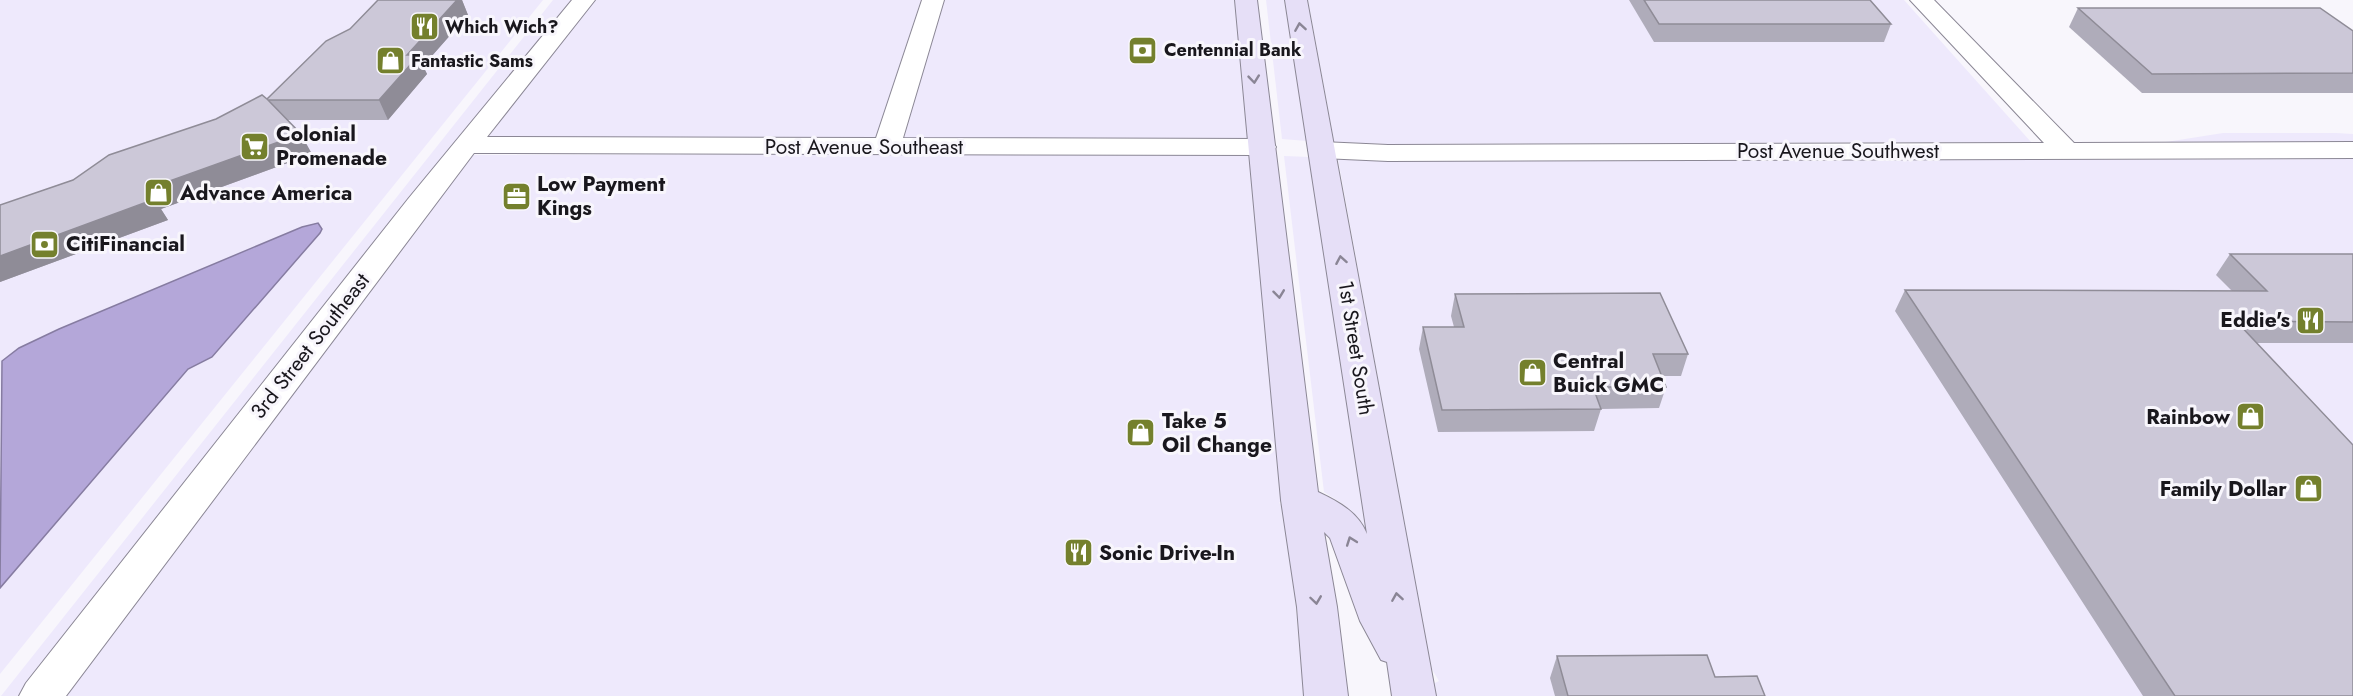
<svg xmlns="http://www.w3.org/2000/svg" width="2353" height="696" font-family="Jost,sans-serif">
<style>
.built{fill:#eee9fc}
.water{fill:#b4a7d9;stroke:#867ca1;stroke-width:1.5}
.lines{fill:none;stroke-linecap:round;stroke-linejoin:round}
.street-casing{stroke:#8b8795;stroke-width:2}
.secondary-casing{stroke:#8b8795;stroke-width:2}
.street{fill:#fff;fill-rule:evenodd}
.secondary{fill:#e6dff7;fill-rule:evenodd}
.wall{fill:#afacba}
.shaded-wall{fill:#8f8c97}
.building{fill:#ccc8d8;stroke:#8f8c97;stroke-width:1.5}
.oneway{stroke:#8a8595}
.labels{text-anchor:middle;stroke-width:6;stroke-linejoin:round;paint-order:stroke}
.far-poi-label{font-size:18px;font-weight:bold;fill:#19171d;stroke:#f8f6fc;text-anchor:start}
.poi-label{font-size:21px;font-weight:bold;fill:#19171d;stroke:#f8f6fc;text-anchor:start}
.street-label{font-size:21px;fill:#19171d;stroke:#f8f6fc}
</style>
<rect width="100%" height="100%" fill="#f8f6fc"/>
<g class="built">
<polygon points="0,0 543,0 0,674"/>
<polygon points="553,0 571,0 404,205 19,696 1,696"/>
<polygon points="595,0 921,0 876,138 487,138"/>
<polygon points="944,0 1243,0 1254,138 903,138"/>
<polygon points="1266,0 1284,0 1307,141 1282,139"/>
<polygon points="1308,0 1904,0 2031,142 1387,144 1334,142"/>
<polygon points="2223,133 2336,133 2353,134 2353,142 2166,142"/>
<polygon points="884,154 1256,155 1286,495 1279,503 1287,508 1304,696 63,696 473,155"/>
<polygon points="1284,156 1310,157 1367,531 1360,520 1343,504 1324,492"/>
<polygon points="1338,159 1390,161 2353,159 2353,696 1436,696 1433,684 1439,681 1430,666"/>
</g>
<polygon class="water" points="318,223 322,229 320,233 212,357 188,369 0,588 2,361 19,348 59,329 302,227"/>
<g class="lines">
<defs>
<g id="street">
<polygon points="572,0 595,0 487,137 876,138 922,0 944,0 903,138 1262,139 1272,141 1276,147 1272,153 1262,155 474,153 66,696 19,696 26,683 408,199"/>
<polygon points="1910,0 1934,0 2074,143 2353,142 2353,158 1388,161 1322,158 1312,156 1308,150 1312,144 1322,142 1388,145 2044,143"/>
</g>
<path id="secondary" d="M1235,0H1257L1318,492C1339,502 1358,512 1367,534L1285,0H1307L1436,696H1392L1387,662L1381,660L1360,621L1330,538L1324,532L1337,607L1348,696H1304L1297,607L1281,500Z"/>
</defs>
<use href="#street" class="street-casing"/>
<use href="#secondary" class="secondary-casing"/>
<use href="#street" class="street"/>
<use href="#secondary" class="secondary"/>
</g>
<g class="wall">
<polygon points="378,0 462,0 468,15 423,66 427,74 388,120 288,120 312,154 161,209 168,220 0,282 0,205 73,180 216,119 267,99 350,29"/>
<polygon points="1629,0 1870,0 1891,24 1884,42 1654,42"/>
<polygon points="2078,8 2353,31 2353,93 2142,93 2069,27"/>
<polygon points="2230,254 2353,254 2353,343 2257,343 2353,696 2143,696 1895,311 1905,290 2232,291 2216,275"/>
<polygon points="1455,294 1688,354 1681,376 1661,376 1666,387 1659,408 1601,409 1594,431 1438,432 1419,349 1423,327 1454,327 1451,316"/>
<polygon points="1557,656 1715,677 1765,696 1555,696 1550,678"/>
</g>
<g class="shaded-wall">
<polygon points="457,0 462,0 468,15 423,66 427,74 388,120 379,100 407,55"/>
<polygon points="301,134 312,154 161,209 168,220 0,282 0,256 147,189"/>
</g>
<g class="building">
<polygon points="378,0 457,0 407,55 419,55 379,100 268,100 301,134 147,189 155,199 0,256 0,205 73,180 109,155 216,119 262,95 267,99 326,41 350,29"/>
<polygon points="1644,0 1870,0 1891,24 1659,24"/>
<polygon points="2078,8 2320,8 2353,31 2353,73 2152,74"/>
<polygon points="2230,254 2353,254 2353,322 2236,321 2353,445 2353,696 2175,696 1905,290 2267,291"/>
<polygon points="1660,293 1688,354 1653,354 1666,387 1593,387 1601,409 1442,410 1423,327 1464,327 1455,294"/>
<polygon points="1707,655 1715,677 1757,676 1765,696 1568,696 1557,656"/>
</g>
<defs><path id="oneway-chevron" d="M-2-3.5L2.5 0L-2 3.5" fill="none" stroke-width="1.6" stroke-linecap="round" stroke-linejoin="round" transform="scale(1.5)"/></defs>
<g class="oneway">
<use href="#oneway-chevron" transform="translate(1300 27) rotate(-99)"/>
<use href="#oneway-chevron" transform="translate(1254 79) rotate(84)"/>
<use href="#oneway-chevron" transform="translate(1341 260) rotate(-100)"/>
<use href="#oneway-chevron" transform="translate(1279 294) rotate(83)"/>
<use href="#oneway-chevron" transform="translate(1351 541) rotate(-110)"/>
<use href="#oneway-chevron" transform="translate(1397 597) rotate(-99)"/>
<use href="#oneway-chevron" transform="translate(1316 600) rotate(82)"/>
</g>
<defs>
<symbol id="restaurant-square" viewBox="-11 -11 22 22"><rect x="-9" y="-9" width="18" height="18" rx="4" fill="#74802d" stroke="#f8f6fc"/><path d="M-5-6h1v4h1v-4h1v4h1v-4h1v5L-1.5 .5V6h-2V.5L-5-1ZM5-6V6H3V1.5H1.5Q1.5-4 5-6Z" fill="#fff"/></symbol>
<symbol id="bank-square" viewBox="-11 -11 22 22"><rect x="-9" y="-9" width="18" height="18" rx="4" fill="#74802d" stroke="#f8f6fc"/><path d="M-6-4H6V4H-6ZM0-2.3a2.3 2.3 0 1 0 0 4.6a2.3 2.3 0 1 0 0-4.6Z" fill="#fff"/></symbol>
<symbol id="shop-square" viewBox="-11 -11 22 22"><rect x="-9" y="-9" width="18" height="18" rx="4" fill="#74802d" stroke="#f8f6fc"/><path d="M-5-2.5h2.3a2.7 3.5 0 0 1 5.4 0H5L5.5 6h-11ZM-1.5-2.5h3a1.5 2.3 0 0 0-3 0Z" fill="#fff"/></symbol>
<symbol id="supermarket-square" viewBox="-11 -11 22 22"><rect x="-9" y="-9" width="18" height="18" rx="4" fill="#74802d" stroke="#f8f6fc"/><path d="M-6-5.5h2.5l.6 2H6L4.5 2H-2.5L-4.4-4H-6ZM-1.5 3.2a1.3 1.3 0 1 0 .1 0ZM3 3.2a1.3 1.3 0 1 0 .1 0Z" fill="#fff"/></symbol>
<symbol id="office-square" viewBox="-11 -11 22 22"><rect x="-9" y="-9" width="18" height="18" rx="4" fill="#74802d" stroke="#f8f6fc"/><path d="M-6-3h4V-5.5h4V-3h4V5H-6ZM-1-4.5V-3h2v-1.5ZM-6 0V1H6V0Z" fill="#fff"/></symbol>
</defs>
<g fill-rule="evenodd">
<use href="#restaurant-square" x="408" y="10" width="33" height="33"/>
<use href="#bank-square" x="1126" y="34" width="33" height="33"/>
<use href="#shop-square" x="374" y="44" width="33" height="33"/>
<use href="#supermarket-square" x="238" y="130" width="33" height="33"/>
<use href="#shop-square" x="142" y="176" width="33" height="33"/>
<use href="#office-square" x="500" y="180" width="33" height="33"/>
<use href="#bank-square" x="28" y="228" width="33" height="33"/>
<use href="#restaurant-square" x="2294" y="304" width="33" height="33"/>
<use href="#shop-square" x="1516" y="356" width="33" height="33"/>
<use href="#shop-square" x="2234" y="400" width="33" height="33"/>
<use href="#shop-square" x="1124" y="416" width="33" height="33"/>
<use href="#shop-square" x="2292" y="472" width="33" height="33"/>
<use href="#restaurant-square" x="1062" y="536" width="33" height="33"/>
</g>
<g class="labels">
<g class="far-poi-label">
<text x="445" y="33">Which Wich?</text>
<text x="1164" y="56">Centennial Bank</text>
<text x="411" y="67">Fantastic Sams</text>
</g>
<g class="poi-label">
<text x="276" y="141">Colonial<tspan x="276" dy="24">Promenade</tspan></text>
<text x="537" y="191">Low Payment<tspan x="537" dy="24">Kings</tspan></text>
<text x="180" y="200">Advance America</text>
<text x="66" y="251">CitiFinancial</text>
<text x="2290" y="327" text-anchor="end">Eddie's</text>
<text x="1553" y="368">Central<tspan x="1553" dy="24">Buick GMC</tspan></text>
<text x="2230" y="424" text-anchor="end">Rainbow</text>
<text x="1162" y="428">Take 5<tspan x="1162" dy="24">Oil Change</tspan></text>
<text x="2287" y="496" text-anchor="end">Family Dollar</text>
<text x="1099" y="560">Sonic Drive-In</text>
</g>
<g class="street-label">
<text x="864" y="154">Post Avenue Southeast</text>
<text x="1838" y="158">Post Avenue Southwest</text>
<text transform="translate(310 346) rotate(-52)" y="7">3rd Street Southeast</text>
<text transform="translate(1356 348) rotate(81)" y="7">1st Street South</text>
</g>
</g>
</svg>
